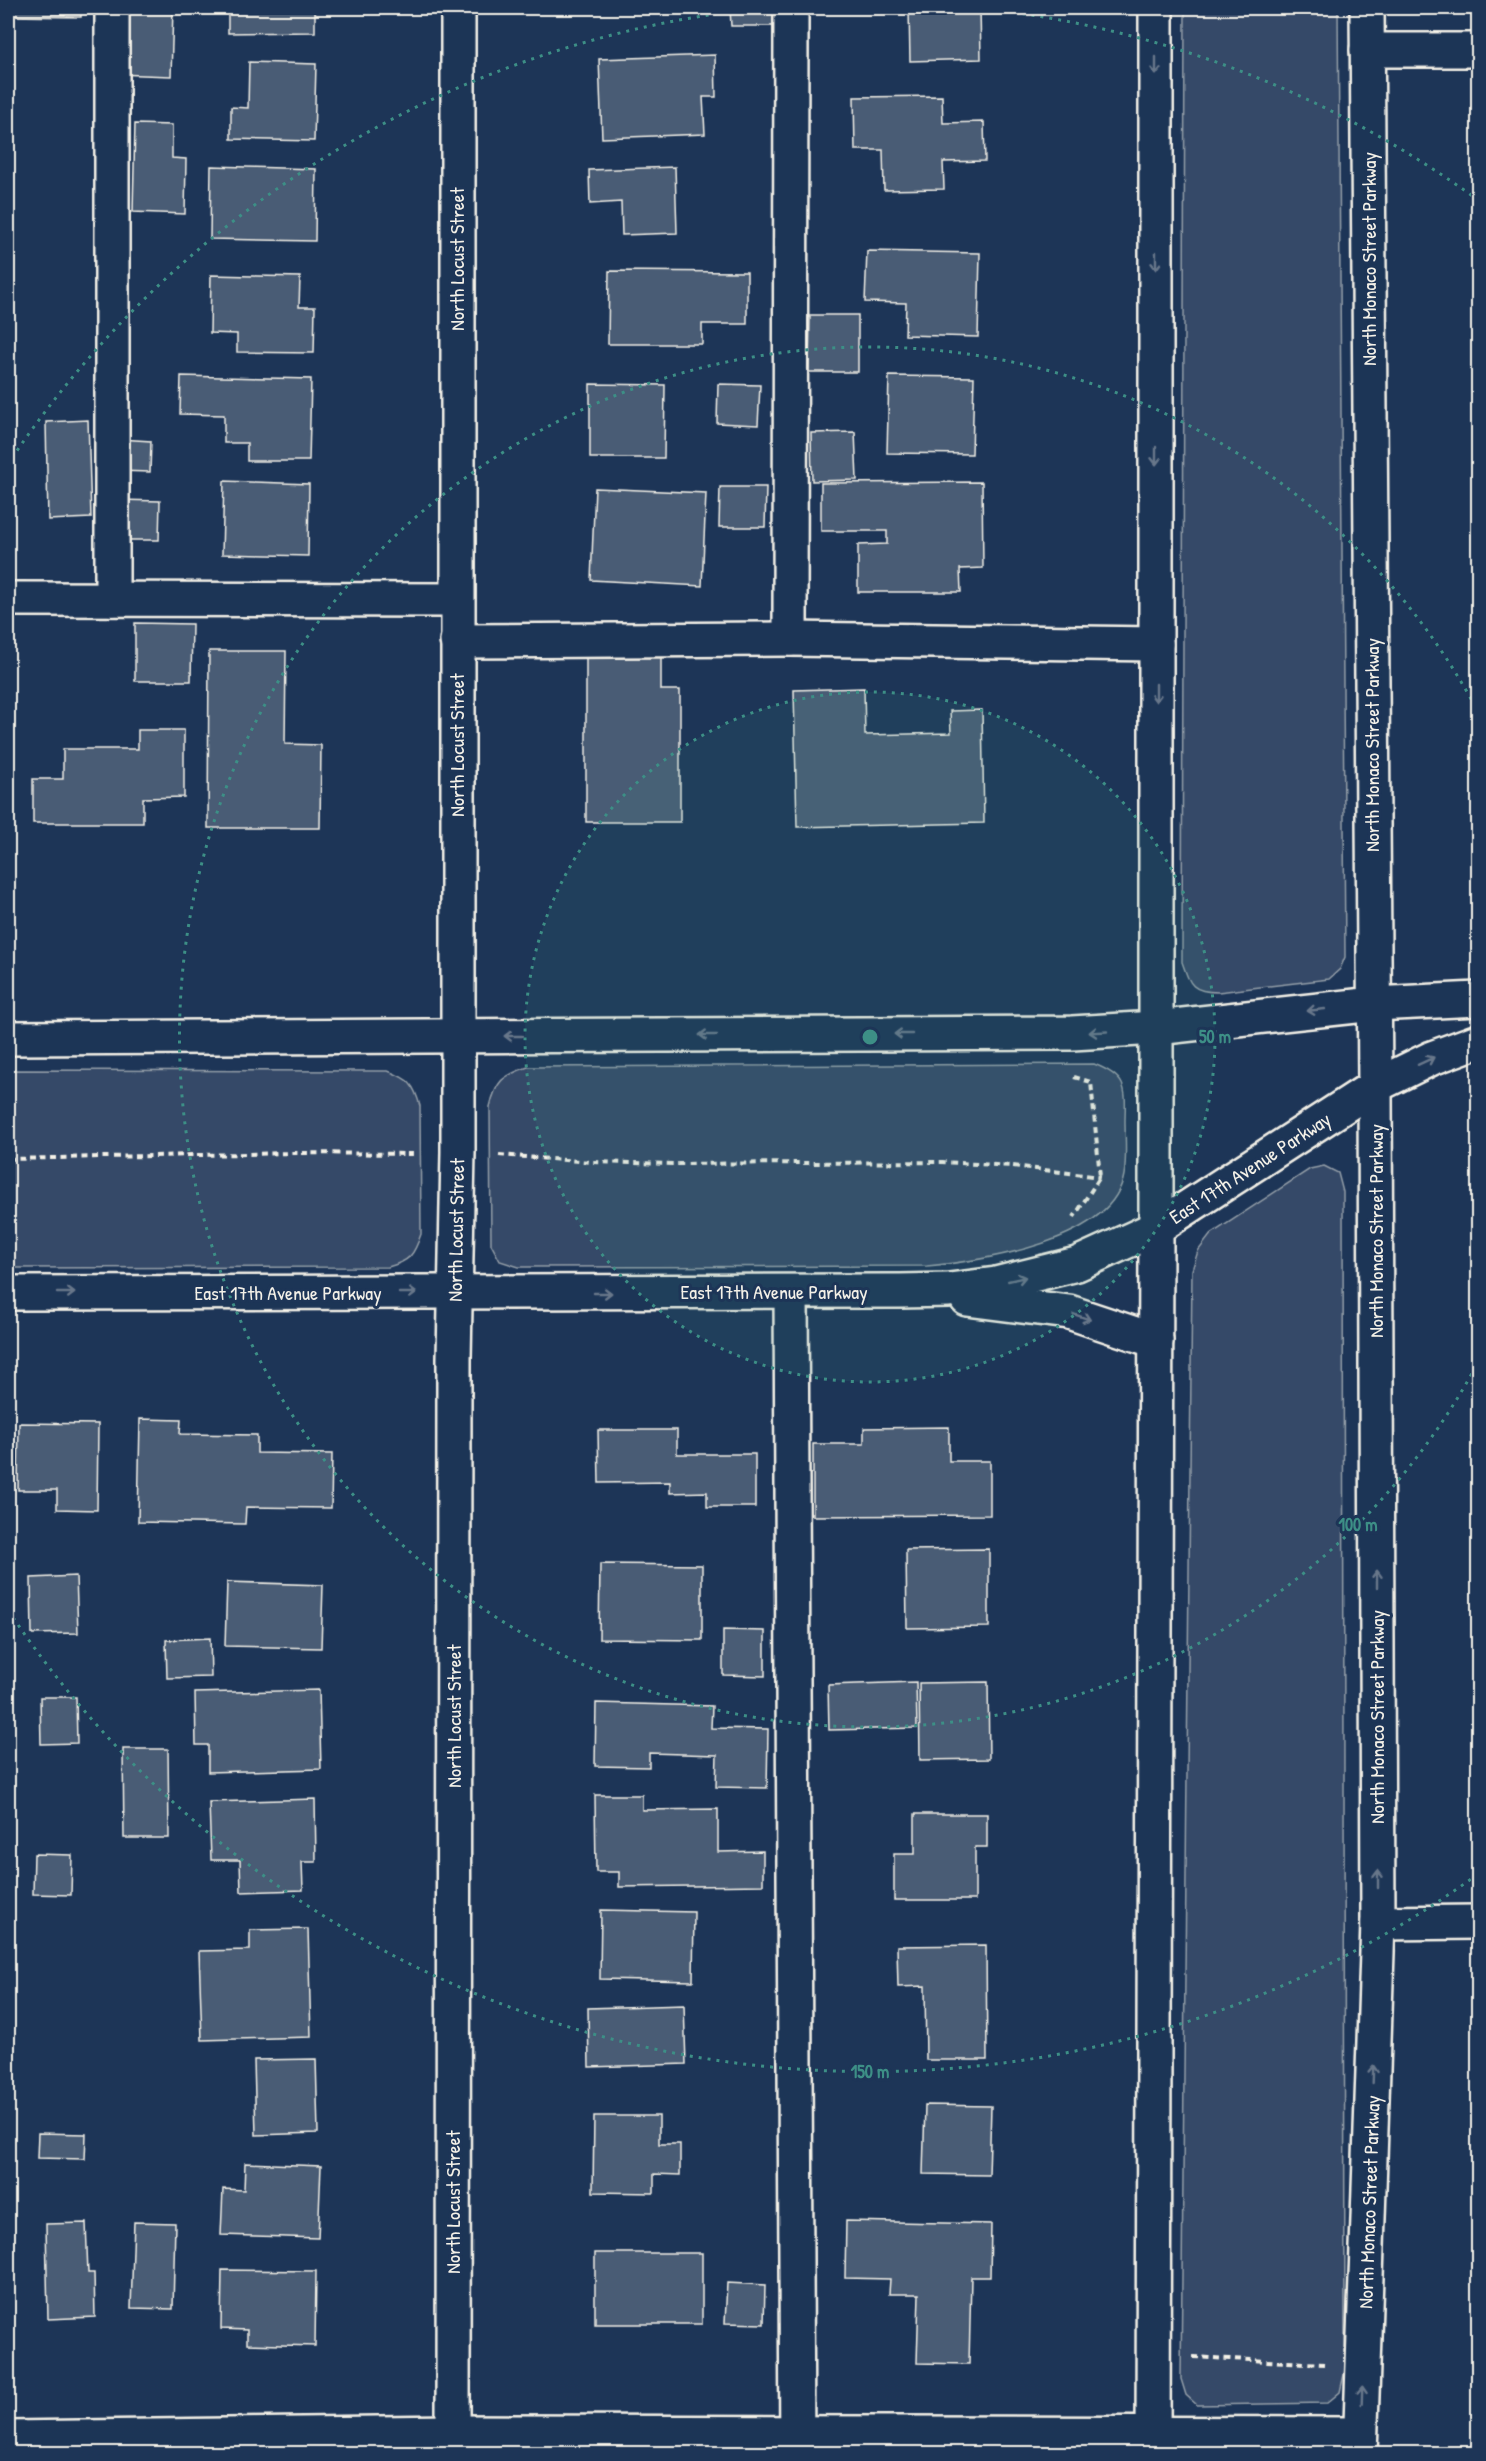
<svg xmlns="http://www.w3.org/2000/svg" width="1486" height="2461" font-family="'Patrick Hand',sans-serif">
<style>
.green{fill:#354a67;stroke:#949ea8;stroke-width:1.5}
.building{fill:#485b74;stroke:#f4f1e8;stroke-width:1.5}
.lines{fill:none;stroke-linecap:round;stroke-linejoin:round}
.minor-casing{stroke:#f4f1e8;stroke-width:38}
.major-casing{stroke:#f4f1e8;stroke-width:38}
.path{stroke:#f4f1e8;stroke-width:4;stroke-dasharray:6 4.5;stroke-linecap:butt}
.minor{stroke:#1d3557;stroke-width:33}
.major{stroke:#1d3557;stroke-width:33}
.oneway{stroke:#68778a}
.ring{fill:none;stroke:#3d8f86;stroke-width:3;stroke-dasharray:3 6}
.labels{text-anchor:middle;stroke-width:6;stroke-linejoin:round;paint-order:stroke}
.street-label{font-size:20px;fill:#f4f1e8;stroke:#1d3557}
.centre{fill:#3d8f86;stroke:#1d3557;stroke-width:3}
.ring-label{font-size:18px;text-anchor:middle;font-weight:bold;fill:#3d8f86;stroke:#1d3557;stroke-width:6;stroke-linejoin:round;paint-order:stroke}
</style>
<rect width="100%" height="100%" fill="#1d3557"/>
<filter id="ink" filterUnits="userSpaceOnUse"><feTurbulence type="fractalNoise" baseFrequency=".0167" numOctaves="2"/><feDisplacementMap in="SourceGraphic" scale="12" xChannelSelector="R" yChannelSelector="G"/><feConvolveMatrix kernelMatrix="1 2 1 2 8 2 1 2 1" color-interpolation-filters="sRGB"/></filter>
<g filter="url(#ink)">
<g class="green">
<path d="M1185,8H1338L1345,957L1340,969L1329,979L1218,992C1192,992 1190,985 1182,962Z"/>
<path d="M1094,1064C1127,1077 1126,1087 1125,1120C1125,1138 1127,1158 1124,1175C1112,1242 982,1261 927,1266L519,1267L500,1261L491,1244L490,1107C496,1081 502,1076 528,1067Z"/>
<path d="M8,1070L388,1071C409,1079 414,1084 420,1106L421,1234C414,1255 410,1261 388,1267L8,1268Z"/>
<polygon points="1324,1166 1338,1173 1343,1192 1345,2370 1340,2392 1327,2403 1197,2405 1186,2395 1181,2379 1192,1270 1198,1251 1211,1234 1310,1169"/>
</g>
<g class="building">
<polygon points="8,8 81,8 81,17 8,16"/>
<polygon points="117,8 173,8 171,76 115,74"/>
<polygon points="228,8 315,8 315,32 228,33"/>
<polygon points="730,8 773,8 773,26 731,26"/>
<polygon points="909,8 980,8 981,59 910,61"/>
<polygon points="715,55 716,97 703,97 705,134 602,138 599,59"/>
<polygon points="249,62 316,64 314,141 231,139 231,107 248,108"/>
<polygon points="942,96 943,123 984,122 985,161 943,162 944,189 884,190 883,150 855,150 854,97"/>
<polygon points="135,124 172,125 172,158 186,159 185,214 133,212"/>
<polygon points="211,166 316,169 315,241 210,239"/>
<polygon points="675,167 677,233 622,235 621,202 590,204 589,170"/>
<polygon points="867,251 980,253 978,337 905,335 906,303 865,302"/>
<polygon points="609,271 747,272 747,324 702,324 702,344 608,344"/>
<polygon points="211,275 300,277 299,307 315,307 314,353 237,352 237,334 210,333"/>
<polygon points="810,315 858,315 858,372 809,372"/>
<polygon points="181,376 311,379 309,461 247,461 247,443 224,443 224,415 180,414"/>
<polygon points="889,376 974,377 972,454 887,453"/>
<polygon points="590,384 665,385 664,458 590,458"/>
<polygon points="718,384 760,385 758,425 717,423"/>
<polygon points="88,420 91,518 48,520 46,422"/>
<polygon points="855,432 857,480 812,481 811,433"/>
<polygon points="119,439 151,441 150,472 118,471"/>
<polygon points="224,481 309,484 308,556 222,554"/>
<polygon points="982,482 983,568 960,569 961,592 858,592 858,545 887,544 887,531 821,531 821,483"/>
<polygon points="720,487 766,487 765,527 719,527"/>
<polygon points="595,488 706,493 702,586 591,580"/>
<polygon points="119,500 160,501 159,540 118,540"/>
<polygon points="135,623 192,624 191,681 135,681"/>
<polygon points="586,645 661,645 661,690 680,690 680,822 586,822"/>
<polygon points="209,651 286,651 285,744 321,745 320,828 208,828"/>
<polygon points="864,688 865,735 951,733 950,711 982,710 984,823 797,827 794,690"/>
<polygon points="138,730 184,730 184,797 143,798 143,823 33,823 33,779 63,779 63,749 138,749"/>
<polygon points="140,1419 181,1420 180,1434 257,1435 257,1453 332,1454 331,1508 246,1507 245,1524 138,1522"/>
<polygon points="19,1423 98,1424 97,1510 57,1509 57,1490 18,1490"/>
<polygon points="949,1427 949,1461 990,1461 990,1515 813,1516 813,1444 864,1444 864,1428"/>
<polygon points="598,1430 677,1430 677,1454 755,1454 755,1507 707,1507 707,1492 670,1493 670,1482 599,1483"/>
<polygon points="989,1549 989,1627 907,1628 906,1550"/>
<polygon points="600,1564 702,1565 702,1640 599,1639"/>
<polygon points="76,1576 78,1633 32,1634 31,1578"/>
<polygon points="227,1582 323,1585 321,1648 225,1646"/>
<polygon points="723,1630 765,1631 765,1676 723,1675"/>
<polygon points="210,1638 211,1677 167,1678 166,1640"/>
<polygon points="916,1682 917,1728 829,1730 828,1685"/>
<polygon points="988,1682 989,1759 920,1760 919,1683"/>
<polygon points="319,1690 321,1769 208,1772 208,1745 196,1745 195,1693"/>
<polygon points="40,1697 76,1697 77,1743 41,1744"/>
<polygon points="596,1703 712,1706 711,1728 768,1729 767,1788 716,1787 717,1755 649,1753 649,1767 595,1766"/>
<polygon points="123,1749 168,1749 169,1838 124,1838"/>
<polygon points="595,1795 642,1795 642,1810 718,1809 718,1852 763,1851 763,1885 619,1887 619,1872 596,1872"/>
<polygon points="315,1799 316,1862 302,1862 303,1890 241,1892 240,1860 211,1860 209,1802"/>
<polygon points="915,1814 987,1814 987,1847 975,1847 975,1900 894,1900 894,1854 915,1854"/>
<polygon points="34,1854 72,1855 71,1895 33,1894"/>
<polygon points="601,1910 694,1912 693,1981 600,1979"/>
<polygon points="308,1929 311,2037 202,2040 199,1951 250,1950 250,1930"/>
<polygon points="986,1945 987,2060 926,2060 925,1986 898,1987 897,1946"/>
<polygon points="684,2005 686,2064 589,2067 588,2008"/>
<polygon points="316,2059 318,2133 256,2135 254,2060"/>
<polygon points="925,2105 991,2106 989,2175 923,2174"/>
<polygon points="594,2116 659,2116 659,2144 680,2144 680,2175 654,2174 654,2193 593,2192"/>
<polygon points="38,2133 86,2134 85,2159 37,2158"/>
<polygon points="245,2163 321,2166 318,2238 221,2235 223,2189 244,2190"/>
<polygon points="846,2221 991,2224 990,2277 971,2277 969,2364 917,2363 919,2294 889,2294 890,2279 845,2278"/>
<polygon points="134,2222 175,2223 173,2309 131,2308"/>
<polygon points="86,2223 88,2273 94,2273 95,2317 48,2319 46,2224"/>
<rect x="595" y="2253" width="107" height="71"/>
<polygon points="222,2270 316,2271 315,2346 247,2344 247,2330 221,2329"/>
<polygon points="727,2283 765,2285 764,2324 725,2323"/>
</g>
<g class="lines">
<defs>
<g id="minor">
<polyline points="112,8 112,599"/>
<polyline points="1367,50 1478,50"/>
<polyline points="8,599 457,600"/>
<polyline points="790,639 791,8"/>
<polyline points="457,641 790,639 1156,644"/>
<polyline points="1374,1004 1478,999"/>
<polyline points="1375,1086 1432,1058 1478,1041"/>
<polyline points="791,1292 797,2454"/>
<polyline points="1378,1923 1478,1922"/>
<polyline points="8,2438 453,2432 1360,2434"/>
<polyline points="453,2454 454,1358 458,1152 458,8"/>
</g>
<g id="major">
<polyline points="8,1038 1072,1033 1156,1028 1374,1004"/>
<polyline points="8,1293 900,1291 949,1290 996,1284 1077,1264 1156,1228 1375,1086"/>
<polyline points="967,1299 1069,1312 1156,1341"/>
<polyline points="1153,2454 1156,1228 1156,8"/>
<polyline points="1360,2454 1378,1923 1375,1086 1367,8"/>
</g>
</defs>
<use href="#minor" class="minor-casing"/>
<use href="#major" class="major-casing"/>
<g class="path">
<polyline points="1074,1077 1091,1082 1100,1177 1074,1217"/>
<polyline points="499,1155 591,1162 672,1164 942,1162 1013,1166 1100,1177"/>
<polyline points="8,1159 293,1153 416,1154"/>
<polyline points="1193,2357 1324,2364"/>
</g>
<use href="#minor" class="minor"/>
<use href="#major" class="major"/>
</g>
<defs><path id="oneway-shaft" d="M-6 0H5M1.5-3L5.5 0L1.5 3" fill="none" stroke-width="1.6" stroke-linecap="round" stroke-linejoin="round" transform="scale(1.5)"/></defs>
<g class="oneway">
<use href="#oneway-shaft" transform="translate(1156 66) rotate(90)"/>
<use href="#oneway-shaft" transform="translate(1156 261) rotate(90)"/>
<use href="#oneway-shaft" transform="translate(1156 456) rotate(90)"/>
<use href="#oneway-shaft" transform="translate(1156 693) rotate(90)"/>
<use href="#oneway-shaft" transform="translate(1316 1010) rotate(174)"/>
<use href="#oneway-shaft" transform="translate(1098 1032) rotate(177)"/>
<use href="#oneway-shaft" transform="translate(903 1034) rotate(180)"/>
<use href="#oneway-shaft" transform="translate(708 1035) rotate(180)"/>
<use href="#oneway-shaft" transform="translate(513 1036) rotate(180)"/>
<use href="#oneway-shaft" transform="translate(1426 1061) rotate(-25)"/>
<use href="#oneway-shaft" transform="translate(1017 1279) rotate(-13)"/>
<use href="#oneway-shaft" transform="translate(66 1293)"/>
<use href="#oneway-shaft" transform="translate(408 1293)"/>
<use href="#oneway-shaft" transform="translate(603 1293)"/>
<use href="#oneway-shaft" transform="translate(1082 1317) rotate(19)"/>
<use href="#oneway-shaft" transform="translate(1377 1579) rotate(-90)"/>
<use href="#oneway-shaft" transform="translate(1378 1879) rotate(-90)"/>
<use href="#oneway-shaft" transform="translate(1373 2074) rotate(-88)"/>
<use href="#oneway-shaft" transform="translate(1362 2395) rotate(-88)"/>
</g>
</g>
<circle cx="870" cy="1037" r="345" fill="#3d8f86" fill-opacity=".12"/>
<g class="ring">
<circle cx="870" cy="1037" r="345"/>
<path d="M1476 1366A690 690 0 1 1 1476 708"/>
<path d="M1478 1874A1035 1035 0 0 1 12 1616M12 458A1035 1035 0 0 1 762 8M978 8A1035 1035 0 0 1 1478 200"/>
</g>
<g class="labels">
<g class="street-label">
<text transform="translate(457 259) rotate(-90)" y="7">North Locust Street</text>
<text transform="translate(1369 259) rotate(-90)" y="7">North Monaco Street Parkway</text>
<text transform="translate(457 745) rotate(-90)" y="7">North Locust Street</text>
<text transform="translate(1372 745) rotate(-90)" y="7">North Monaco Street Parkway</text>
<text transform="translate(1250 1168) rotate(-33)" y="7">East 17th Avenue Parkway</text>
<text transform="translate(456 1230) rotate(-89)" y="7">North Locust Street</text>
<text transform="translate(1376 1231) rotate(-90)" y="7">North Monaco Street Parkway</text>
<text x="774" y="1299">East 17th Avenue Parkway</text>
<text x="288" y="1300">East 17th Avenue Parkway</text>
<text transform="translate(454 1716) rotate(-90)" y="7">North Locust Street</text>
<text transform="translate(1377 1717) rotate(-90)" y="7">North Monaco Street Parkway</text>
<text transform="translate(453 2202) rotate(-90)" y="7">North Locust Street</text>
<text transform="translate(1369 2202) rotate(-88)" y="7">North Monaco Street Parkway</text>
</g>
</g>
<circle cx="870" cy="1037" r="9" class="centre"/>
<g class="ring-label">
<text x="1215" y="1043">50 m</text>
<text x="1358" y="1531">100 m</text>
<text x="870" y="2078">150 m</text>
</g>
<rect width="1486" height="2461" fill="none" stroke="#1d3557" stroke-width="30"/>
<rect x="15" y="15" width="1456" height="2431" fill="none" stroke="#f4f1e8" stroke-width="2" filter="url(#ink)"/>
</svg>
